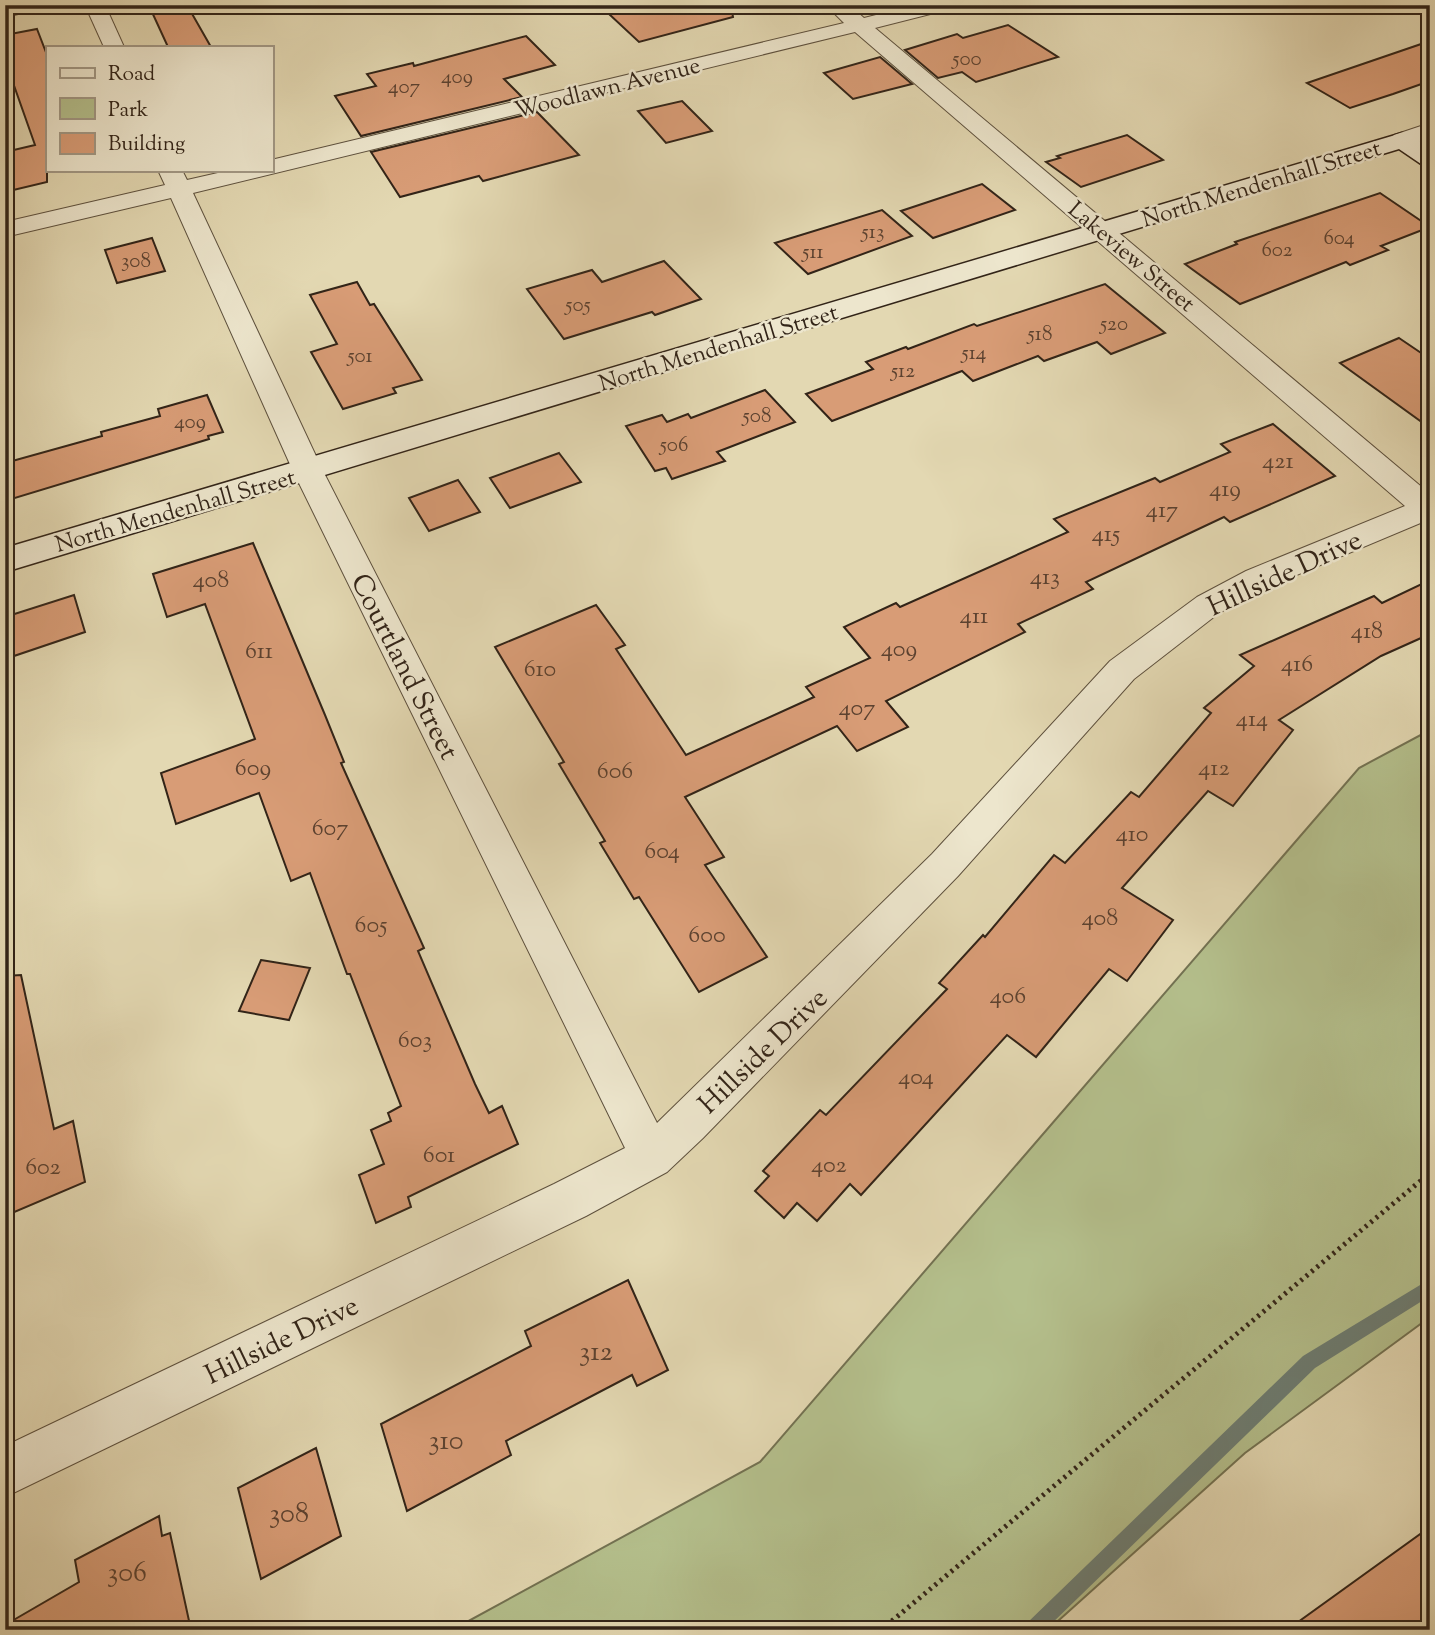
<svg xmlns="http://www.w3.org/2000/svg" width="1435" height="1635" font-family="'Sorts Mill Goudy',serif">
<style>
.green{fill:#b4bf8c;stroke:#737252;stroke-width:2}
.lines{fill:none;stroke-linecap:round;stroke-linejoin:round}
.stream{fill:#6d7d73;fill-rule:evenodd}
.building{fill:#d89c76;stroke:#322418;stroke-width:2}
.street-casing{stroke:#5e513e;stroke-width:2}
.secondary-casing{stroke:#322418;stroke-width:3}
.path{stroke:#322418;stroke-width:5;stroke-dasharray:2.5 4.5;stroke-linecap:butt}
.street{fill:#ede6cd;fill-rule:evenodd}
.secondary{fill:#ede6cd;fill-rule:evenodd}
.labels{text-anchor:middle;stroke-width:5;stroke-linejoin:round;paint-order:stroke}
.far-number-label{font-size:21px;fill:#5c4230}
.far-street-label{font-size:23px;fill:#322418;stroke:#ede6cd}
.number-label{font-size:24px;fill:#5c4230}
.street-label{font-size:28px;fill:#322418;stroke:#ede6cd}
.near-number-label{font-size:28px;fill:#5c4230}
</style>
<rect width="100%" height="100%" fill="#e3d8b2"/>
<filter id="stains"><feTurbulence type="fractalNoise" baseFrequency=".00286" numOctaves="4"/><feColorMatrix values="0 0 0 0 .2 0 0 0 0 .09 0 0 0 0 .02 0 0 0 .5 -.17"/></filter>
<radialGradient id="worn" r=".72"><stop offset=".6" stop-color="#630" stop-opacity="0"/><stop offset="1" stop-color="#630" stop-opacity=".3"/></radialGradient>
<polygon class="green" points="1430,730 1430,1317 1245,1453 1048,1630 452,1630 760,1462 1359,768"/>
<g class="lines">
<polygon class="stream" points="1430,1279 1430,1296 1315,1368 1045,1630 1023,1630 1026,1624 1303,1356"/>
</g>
<g class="building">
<polygon points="178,5 187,5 211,47 168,47 151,10"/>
<polygon points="643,5 731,5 733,17 639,42 609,14"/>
<polygon points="1008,25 1058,57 976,82 962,72 938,78 905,50 957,34 963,38"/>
<polygon points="37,29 47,55 47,182 5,192 5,152 35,145 5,60 5,35"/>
<polygon points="526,36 555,65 504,79 522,97 361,136 335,96 376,86 367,74 413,63 414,66"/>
<polygon points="1430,41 1430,81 1393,94 1350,108 1307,83"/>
<polygon points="880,57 912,84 853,99 824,73"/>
<polygon points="682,101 712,131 666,143 638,111"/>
<polygon points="537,112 579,155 483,181 479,176 400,197 371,152"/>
<polygon points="1127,135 1163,160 1081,187 1046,162 1060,158 1057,156"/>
<polygon points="982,184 1015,210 933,238 901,211"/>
<polygon points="1380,193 1430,227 1381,246 1388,250 1350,265 1346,262 1240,304 1185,264 1237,244 1235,242"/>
<polygon points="882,210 912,236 808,274 775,243"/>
<polygon points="152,238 165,271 117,283 105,250"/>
<polygon points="664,261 701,299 655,315 652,312 564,339 527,289 592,270 602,282"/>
<polygon points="357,282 370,305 374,304 422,380 393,388 396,393 343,409 311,352 337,344 310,295"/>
<polygon points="1105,284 1165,333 1111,354 1097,342 1044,361 1038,356 973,381 962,371 832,421 806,394 873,369 866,362 906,347 908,349 974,324 977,326"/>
<polygon points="1399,338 1430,359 1430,428 1340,363"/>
<polygon points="765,390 795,422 717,452 725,461 672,479 666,468 655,471 626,426 662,415 667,422 688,414 691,418"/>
<polygon points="207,395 223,432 208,436 209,439 5,501 5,463 102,436 101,432 160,416 158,409"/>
<polygon points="1273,424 1335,476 1230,522 1224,517 1086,582 1093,589 1018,624 1025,632 886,701 908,727 857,751 837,726 685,797 724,857 705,865 767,957 699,992 639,897 634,899 600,843 605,841 559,764 564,762 495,647 596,605 625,645 616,649 686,755 814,697 806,687 870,658 844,627 896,603 900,607 1068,532 1054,519 1155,478 1160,482 1230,452 1221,444"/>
<polygon points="559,453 581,482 510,508 490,478"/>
<polygon points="458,480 480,512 429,531 409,498"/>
<polygon points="253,543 325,715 344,762 341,763 424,948 418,951 475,1084 489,1113 502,1106 518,1144 408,1197 411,1207 376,1223 359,1175 384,1164 371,1130 391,1121 388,1113 401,1106 350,974 347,974 310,873 291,881 259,793 176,824 161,773 255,739 205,604 167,617 153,574"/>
<polygon points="1430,580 1430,634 1381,656 1279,720 1293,730 1233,806 1208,791 1122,888 1173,920 1127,981 1109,969 1036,1057 1007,1035 861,1195 850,1184 817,1221 797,1203 784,1218 755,1191 769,1176 763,1171 820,1110 826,1115 947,989 939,983 983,935 985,937 1054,855 1065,863 1131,792 1139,797 1211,713 1204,708 1254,666 1240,655 1374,596 1382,603"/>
<polygon points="74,595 85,632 5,659 5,617"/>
<polygon points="261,960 310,968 289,1020 239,1011"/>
<polygon points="21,975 54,1129 73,1121 85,1182 5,1216 5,976"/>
<polygon points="628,1280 668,1370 637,1386 632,1375 506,1441 511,1455 407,1511 381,1424 531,1346 525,1331"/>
<polygon points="316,1448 341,1536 261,1579 238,1488"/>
<polygon points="159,1516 162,1536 170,1533 191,1630 5,1630 5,1625 79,1582 75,1560"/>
<polygon points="1430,1527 1430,1630 1287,1630"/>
</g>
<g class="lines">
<defs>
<g id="street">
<polygon points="5,5 43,5 40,9 5,17"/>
<polygon points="85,5 105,5 124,47 104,47"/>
<path d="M826,5H849L864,18L916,5H953L950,9L875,28L1430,494V519L1268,587L1219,613L1134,679L958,876L703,1138L667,1172L586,1216L5,1497V1446L554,1184L625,1148L293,471L171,198L5,237V222L165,185L158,170H182L187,180L231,170H271V160L844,23ZM855,32L1405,506L1246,571L1197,597L1110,661L932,854L657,1123L323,471L193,193Z"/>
<polygon points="1430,123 1430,138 1402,147 1394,145 1390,140 1394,135"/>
</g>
<polygon id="secondary" points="1402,133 1411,135 1430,148 1430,166 1421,164 1399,149 5,572 5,548"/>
</defs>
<use href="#street" class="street-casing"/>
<use href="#secondary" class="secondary-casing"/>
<polyline class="path" points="881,1630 1430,1173"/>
<use href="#street" class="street"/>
<use href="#secondary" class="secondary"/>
</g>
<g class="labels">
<g class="far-number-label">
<text x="967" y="65">500</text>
<text x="457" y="83">409</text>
<text x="404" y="93">407</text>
<text x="873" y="238">513</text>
<text x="1339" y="244">604</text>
<text x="1277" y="256">602</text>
<text x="813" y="258">511</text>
<text x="136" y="267">308</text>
<text x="578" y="311">505</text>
<text x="1114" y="330">520</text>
<text x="1040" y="340">518</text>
<text x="974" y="359">514</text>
<text x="360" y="362">501</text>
<text x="903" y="377">512</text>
<text x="757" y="422">508</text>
<text x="190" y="428">409</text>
<text x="674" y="451">506</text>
</g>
<g class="far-street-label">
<text transform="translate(607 87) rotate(-14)" y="8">Woodlawn Avenue</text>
<text transform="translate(1261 183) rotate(-17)" y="8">North Mendenhall Street</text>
<text transform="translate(1132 256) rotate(40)" y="8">Lakeview Street</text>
<text transform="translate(718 347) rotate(-17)" y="8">North Mendenhall Street</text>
<text transform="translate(175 510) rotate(-16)" y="8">North Mendenhall Street</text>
</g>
<g class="number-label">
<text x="1278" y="468">421</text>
<text x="1225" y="496">419</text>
<text x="1162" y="517">417</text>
<text x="1106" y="541">415</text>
<text x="1045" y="584">413</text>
<text x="211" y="587">408</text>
<text x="974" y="623">411</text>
<text x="1367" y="638">418</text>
<text x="899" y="656">409</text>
<text x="259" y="658">611</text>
<text x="1297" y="671">416</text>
<text x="540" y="676">610</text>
<text x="857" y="715">407</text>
<text x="1252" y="726">414</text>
<text x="253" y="775">609</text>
<text x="1214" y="775">412</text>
<text x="615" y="778">606</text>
<text x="330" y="835">607</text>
<text x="1132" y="841">410</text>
<text x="662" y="858">604</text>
<text x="1100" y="925">408</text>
<text x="371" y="932">605</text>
<text x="707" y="942">600</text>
<text x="1008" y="1003">406</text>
<text x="415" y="1047">603</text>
<text x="916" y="1084">404</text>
<text x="439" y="1162">601</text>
<text x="829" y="1172">402</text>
<text x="43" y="1174">602</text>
</g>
<g class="street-label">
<text transform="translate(1284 572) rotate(-25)" y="10">Hillside Drive</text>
<text transform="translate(406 666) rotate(63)" y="10">Courtland Street</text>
<text transform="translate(762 1050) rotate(-44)" y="10">Hillside Drive</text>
<text transform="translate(281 1339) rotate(-26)" y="10">Hillside Drive</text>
</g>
<g class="near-number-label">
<text x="596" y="1360">312</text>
<text x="446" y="1449">310</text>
<text x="289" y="1522">308</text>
<text x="127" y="1581">306</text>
</g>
</g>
<rect width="1435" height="1635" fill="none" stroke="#e3d8b2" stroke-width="28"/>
<rect x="7" y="7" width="1421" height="1621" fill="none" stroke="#322418" stroke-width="3.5"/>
<rect x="14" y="14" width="1407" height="1607" fill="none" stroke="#322418" stroke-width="2"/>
<rect x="46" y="46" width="228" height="126" fill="#ede6cd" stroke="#a29885" stroke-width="2"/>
<rect x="60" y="68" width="35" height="10" fill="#ede6cd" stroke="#a29885" stroke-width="2"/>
<text x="108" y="80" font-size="21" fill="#322418">Road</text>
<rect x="60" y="98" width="35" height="21" fill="#b4bf8c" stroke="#a29885" stroke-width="2"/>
<text x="108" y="116" font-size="21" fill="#322418">Park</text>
<rect x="60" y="133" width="35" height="21" fill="#d89c76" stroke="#a29885" stroke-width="2"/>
<text x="108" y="150" font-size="21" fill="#322418">Building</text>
<rect width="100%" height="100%" filter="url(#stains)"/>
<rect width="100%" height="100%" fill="url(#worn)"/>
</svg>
